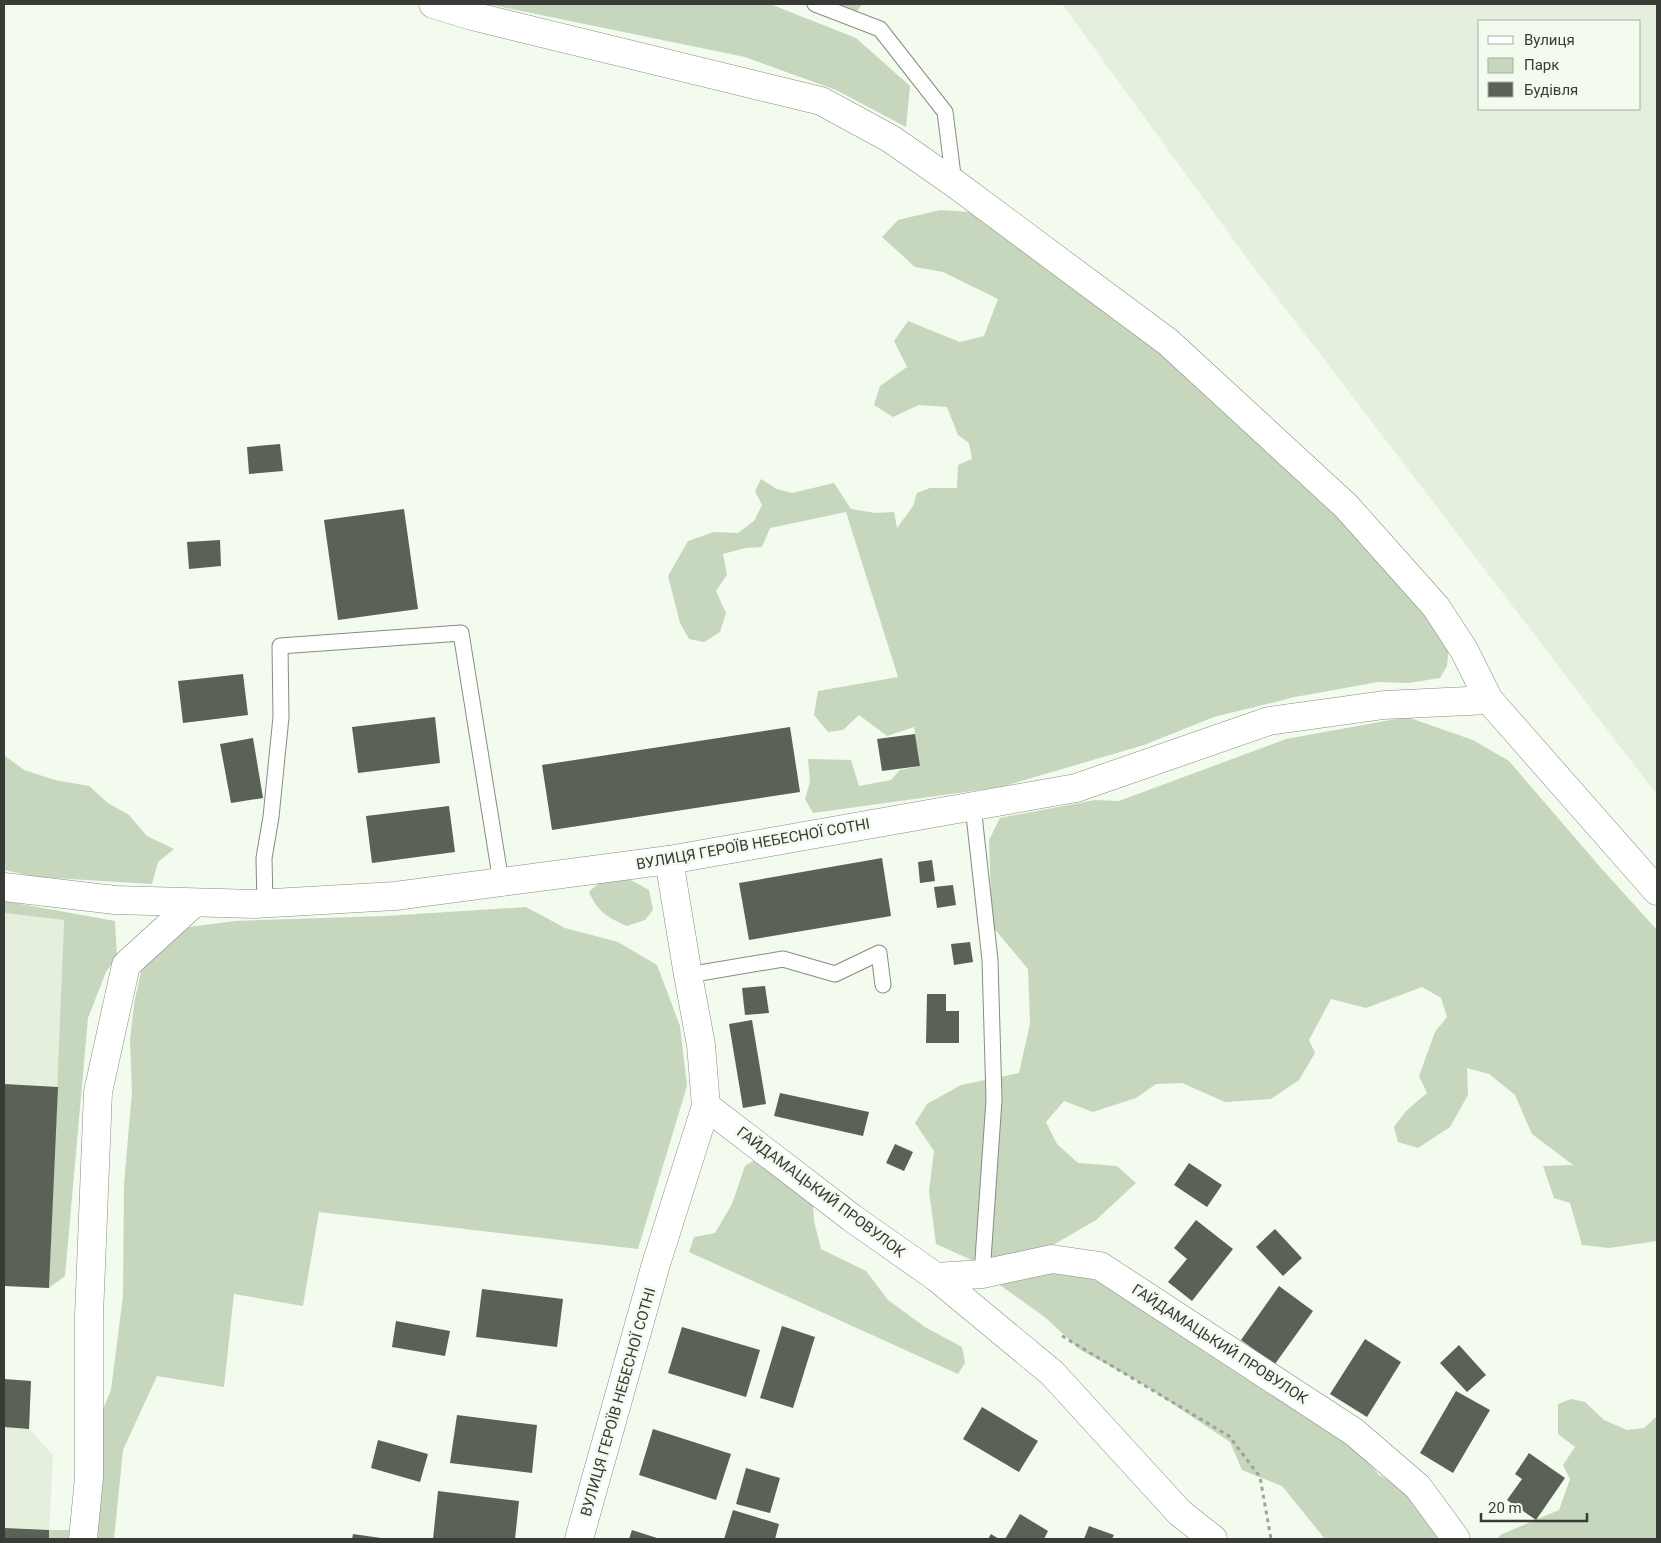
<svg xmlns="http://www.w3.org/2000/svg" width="1661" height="1543" font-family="Roboto,sans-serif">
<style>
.built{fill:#e4f0dd;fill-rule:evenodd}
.green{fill:#c7d7be}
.building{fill:#5a6156}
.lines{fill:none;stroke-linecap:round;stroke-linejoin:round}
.service-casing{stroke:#858d81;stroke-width:17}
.minor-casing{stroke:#858d81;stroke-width:29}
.path{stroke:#9da49a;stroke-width:3;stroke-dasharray:4 4;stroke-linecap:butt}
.service{stroke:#fff;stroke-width:15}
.minor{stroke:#fff;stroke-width:28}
.labels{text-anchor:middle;stroke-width:5;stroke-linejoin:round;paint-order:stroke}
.street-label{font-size:15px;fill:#383b36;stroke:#f2fbee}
</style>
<rect width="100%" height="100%" fill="#f2fbee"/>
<g class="built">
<path d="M1062,4H1657V795L1249,261ZM1480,21H1640V109H1480Z"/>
<polygon points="4,913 64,920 49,1288 4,1286"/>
<polygon points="4,1379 31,1381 29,1429 53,1455 49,1539 4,1539"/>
</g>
<g class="green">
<polygon points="487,4 770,4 856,38 910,86 906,127 836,90 745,57"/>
<polygon points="835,4 862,4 856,13"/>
<polygon points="940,210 970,212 1145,338 1174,367 1290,466 1356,530 1449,641 1447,666 1440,678 1409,683 1378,682 1295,697 1214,717 1144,745 1001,787 813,813 805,799 810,782 808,759 851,760 859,786 891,780 900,770 920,766 914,727 887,736 859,715 843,730 828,732 814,715 818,691 898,677 846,512 770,528 762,547 745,548 723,554 727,575 716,591 726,613 720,632 704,642 689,639 680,623 668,576 688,541 714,532 738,533 754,521 762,505 755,491 761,479 777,489 792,493 834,483 851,509 876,513 894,512 897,528 913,506 917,493 930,488 957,488 958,465 972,459 969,443 958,435 947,407 919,405 893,417 874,405 880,386 907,367 894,341 908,321 960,342 984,336 998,299 943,272 915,267 882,237 898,220"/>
<polygon points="1407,717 1473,740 1509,761 1601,868 1657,930 1657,1241 1609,1248 1582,1245 1570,1203 1554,1198 1543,1166 1573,1165 1532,1134 1515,1095 1489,1074 1467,1068 1468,1095 1450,1127 1418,1148 1398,1142 1394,1127 1406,1111 1427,1093 1419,1076 1435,1032 1447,1017 1441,998 1422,987 1366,1008 1331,999 1309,1040 1315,1053 1299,1080 1271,1099 1225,1102 1182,1083 1156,1084 1136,1098 1093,1112 1064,1101 1046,1122 1057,1144 1078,1163 1117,1166 1136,1183 1096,1220 1036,1255 974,1261 936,1244 929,1191 934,1151 915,1123 927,1104 961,1085 1019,1073 1030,1024 1028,969 992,926 989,840 1000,818 1095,800 1119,801 1286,739"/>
<polygon points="4,755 24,770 55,780 89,786 108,803 129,815 147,836 174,849 158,862 152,884 37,877 4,870"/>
<path d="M629,879L649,890L653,910L645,920L627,926C608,918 597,911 589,892L602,880Z"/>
<polygon points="4,901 115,921 117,957 106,972 88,1018 65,1276 49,1288 64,920 4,913"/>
<polygon points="526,907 565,928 618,942 657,965 680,1026 687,1086 638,1249 319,1212 303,1306 234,1294 224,1387 157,1376 123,1450 114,1539 49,1539 49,1530 93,1530 99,1418 111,1390 123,1296 124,1184 132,1092 130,1040 134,1004 143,962 182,928 235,921 385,916"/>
<polygon points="759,1157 813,1200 814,1221 821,1249 866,1271 888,1300 925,1327 962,1347 965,1363 958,1374 689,1252 694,1237 715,1233 732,1204 745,1166"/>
<polygon points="1039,1272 1091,1278 1125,1296 1349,1440 1379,1475 1411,1493 1450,1539 1325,1539 1282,1486 1242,1470 1230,1442 1141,1383 1079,1349 1046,1318 1000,1285"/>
<polygon points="1571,1399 1585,1402 1604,1420 1627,1430 1644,1428 1657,1416 1657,1539 1498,1539 1500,1535 1559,1510 1570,1479 1563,1465 1575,1447 1558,1434 1558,1404"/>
</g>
<g class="building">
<polygon points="280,444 283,471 249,474 247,447"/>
<polygon points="404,509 418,609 338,620 324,520"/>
<polygon points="220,540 221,566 189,569 187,542"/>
<polygon points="243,674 248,715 183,723 178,681"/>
<polygon points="435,717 440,763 358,773 352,727"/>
<polygon points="790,727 800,792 552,830 542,765"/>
<polygon points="915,734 920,766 882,771 877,739"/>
<polygon points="253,738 263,798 231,803 220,744"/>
<polygon points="449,806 455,852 372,863 366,816"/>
<polygon points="882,858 891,916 749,940 739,883"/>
<polygon points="932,860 935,881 920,883 918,862"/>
<polygon points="953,885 956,905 937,908 934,887"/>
<polygon points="970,942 973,962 954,965 951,944"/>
<polygon points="765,986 769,1013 745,1015 742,988"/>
<polygon points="927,994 946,994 946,1011 959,1011 959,1043 926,1043"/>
<polygon points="752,1020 766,1104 743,1108 729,1024"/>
<polygon points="4,1084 58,1087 49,1288 4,1286"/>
<polygon points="780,1093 869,1112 863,1136 774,1116"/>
<polygon points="895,1144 913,1152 904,1171 886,1163"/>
<polygon points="1189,1163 1222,1185 1207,1207 1174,1185"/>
<polygon points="1196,1220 1233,1249 1192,1301 1168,1282 1187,1259 1174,1248"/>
<polygon points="1275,1229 1302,1258 1283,1276 1256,1247"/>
<polygon points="1279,1286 1313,1311 1275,1364 1241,1340"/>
<polygon points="482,1289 563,1299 557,1347 476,1337"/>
<polygon points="396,1321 450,1331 445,1356 392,1347"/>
<polygon points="782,1326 815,1337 793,1408 760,1398"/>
<polygon points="682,1327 760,1350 746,1397 668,1373"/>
<polygon points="1365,1339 1401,1362 1367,1417 1330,1394"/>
<polygon points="1459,1345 1486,1375 1467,1392 1440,1363"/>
<polygon points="4,1379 31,1381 29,1429 4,1427"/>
<polygon points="1456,1391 1490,1410 1453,1473 1420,1453"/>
<polygon points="982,1407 1038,1441 1019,1472 963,1439"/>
<polygon points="457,1415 537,1425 532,1473 450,1463"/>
<polygon points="653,1429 731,1454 716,1500 639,1475"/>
<polygon points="378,1440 428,1454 420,1482 371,1468"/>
<polygon points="1529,1453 1565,1478 1536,1520 1507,1500 1522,1479 1515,1474"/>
<polygon points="746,1468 780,1478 770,1513 736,1504"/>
<polygon points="438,1491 519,1501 515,1539 433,1539"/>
<polygon points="733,1510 779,1524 775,1539 724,1539"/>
<polygon points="1020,1514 1048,1531 1044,1539 1005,1539"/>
<polygon points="1089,1526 1114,1535 1112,1539 1084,1539"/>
<polygon points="4,1528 49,1530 49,1539 4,1539"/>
<polygon points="632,1530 660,1539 629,1539"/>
<polygon points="353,1534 381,1538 381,1539 352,1539"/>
<polygon points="991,1534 999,1539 988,1539"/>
</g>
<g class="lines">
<defs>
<g id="service">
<polyline points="815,4 880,29 945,112 954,183"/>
<polyline points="973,806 990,960 994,1100 982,1274"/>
<polyline points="265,904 264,858 271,817 281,717 280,646 461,633 501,882"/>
<polyline points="688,975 783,959 835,974 879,953 883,985"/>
</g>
<g id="minor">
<polyline points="433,4 472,16 821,101 891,139 954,183 1168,342 1346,506 1436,607 1464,650 1489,700 1657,891"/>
<polyline points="4,887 115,900 255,904 395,896 669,860 1076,788 1269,721 1384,705 1489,700"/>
<polyline points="706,1106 852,1218 936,1277 982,1274 1052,1259 1100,1266 1354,1432 1418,1487 1456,1539"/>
<polyline points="936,1277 1052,1373 1180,1513 1213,1539"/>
<polyline points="83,1539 89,1478 89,1316 98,1092 126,965 194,903"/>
<polyline points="579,1539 656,1264 706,1106 701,1045 688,975 669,860"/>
</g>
</defs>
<use href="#service" class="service-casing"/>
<use href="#minor" class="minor-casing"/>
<polyline class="path" points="1062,1336 1229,1436 1260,1477 1271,1539"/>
<use href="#service" class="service"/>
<use href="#minor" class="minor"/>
</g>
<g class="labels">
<g class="street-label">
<text transform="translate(753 844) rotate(-10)" y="5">ВУЛИЦЯ ГЕРОЇВ НЕБЕСНОЇ СОТНІ</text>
<text transform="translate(821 1192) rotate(37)" y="5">ГАЙДАМАЦЬКИЙ ПРОВУЛОК</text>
<text transform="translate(1220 1344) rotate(33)" y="5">ГАЙДАМАЦЬКИЙ ПРОВУЛОК</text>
<text transform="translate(618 1402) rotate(-74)" y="5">ВУЛИЦЯ ГЕРОЇВ НЕБЕСНОЇ СОТНІ</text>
</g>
</g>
<rect width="1661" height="1543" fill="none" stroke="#383b36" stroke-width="10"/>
<rect x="1478" y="20" width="162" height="90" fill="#f2fbee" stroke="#a8aea4"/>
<rect x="1488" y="36" width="25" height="8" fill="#ffffff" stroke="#a8aea4"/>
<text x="1524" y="45" font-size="15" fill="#383b36">Вулиця</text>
<rect x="1488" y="58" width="25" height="15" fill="#c7d7be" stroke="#a8aea4"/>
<text x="1524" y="70" font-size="15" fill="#383b36">Парк</text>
<rect x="1488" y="82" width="25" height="15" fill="#5a6156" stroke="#a8aea4"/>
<text x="1524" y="95" font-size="15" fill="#383b36">Будівля</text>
<path d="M1481 1513v8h106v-8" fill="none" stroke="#383b36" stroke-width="2.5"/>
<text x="1488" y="1513" font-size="15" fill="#383b36" stroke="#f2fbee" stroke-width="4" paint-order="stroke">20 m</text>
</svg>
